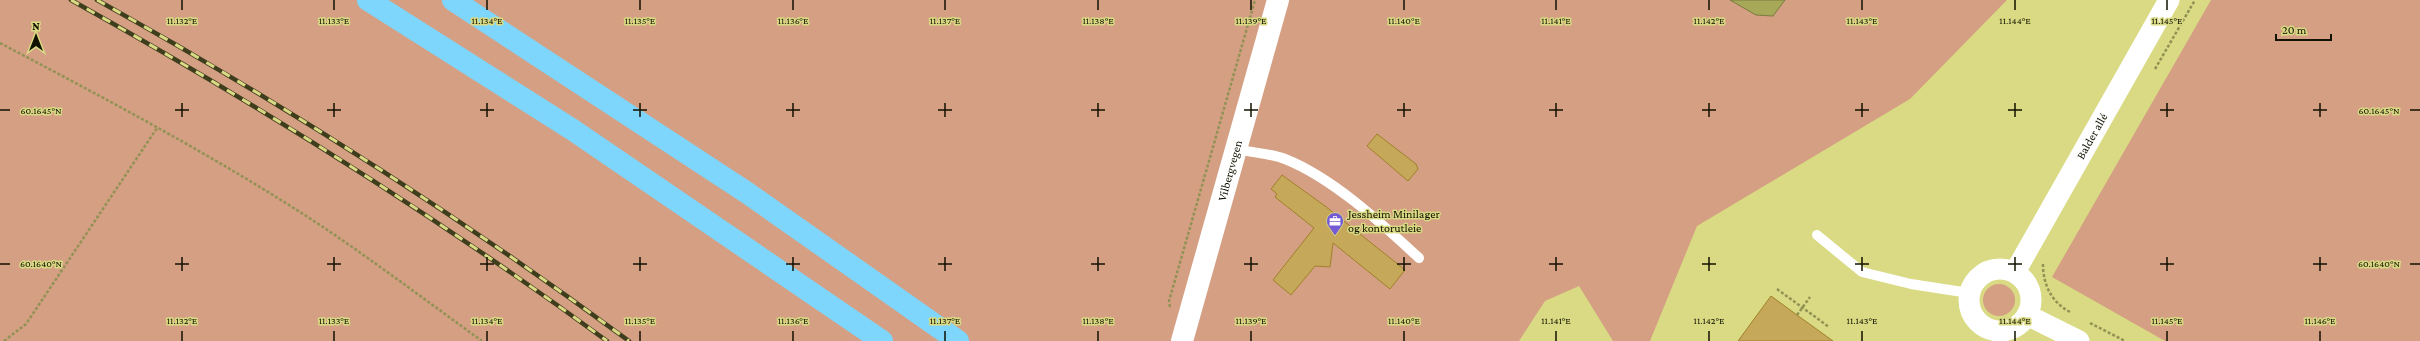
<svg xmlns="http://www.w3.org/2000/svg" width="2420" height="341" font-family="'Crimson Pro',serif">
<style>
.green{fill:#d49f83}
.water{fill:#a7a858;stroke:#7a7b3e}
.building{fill:#c6a85a;stroke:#9f8129}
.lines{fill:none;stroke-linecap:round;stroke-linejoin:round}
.path{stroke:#929254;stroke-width:2.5;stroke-dasharray:3 2;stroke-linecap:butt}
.lane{stroke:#fff;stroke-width:10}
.street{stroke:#fff;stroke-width:21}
.secondary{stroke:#fff;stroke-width:22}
.highway{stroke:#7ed6fd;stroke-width:22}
.rail-casing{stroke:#3e3e1d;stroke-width:4.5}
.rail{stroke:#d9da83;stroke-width:3;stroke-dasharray:9;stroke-linecap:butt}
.ticks{fill:none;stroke:#121200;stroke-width:1.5}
.labels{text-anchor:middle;stroke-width:3;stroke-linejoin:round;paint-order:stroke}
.street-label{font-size:12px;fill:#121200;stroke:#d9da83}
.poi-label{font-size:12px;fill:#121200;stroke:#d9da83;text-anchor:start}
.ticks-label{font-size:10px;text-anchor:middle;fill:#121200;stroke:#d9da83;stroke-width:3;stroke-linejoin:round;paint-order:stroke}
</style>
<rect width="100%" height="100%" fill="#d9da83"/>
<g class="green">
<polygon points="0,0 2007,0 1910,99 1697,226 1650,341 1613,341 1579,286 1545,301 1519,341 0,341"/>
<polygon points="2211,0 2420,0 2420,341 2165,341 2052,277"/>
<circle cx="1999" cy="300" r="16"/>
</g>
<polygon class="water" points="1730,0 1785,0 1773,16 1756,15"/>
<g class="building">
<polygon points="1377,134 1416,164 1418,169 1408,181 1367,146"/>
<polygon points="1282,175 1325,206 1405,270 1390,289 1333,243 1330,267 1315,266 1291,295 1273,280 1314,228 1275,197 1277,194 1271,189"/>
<polygon points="1771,296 1797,315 1833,341 1738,341"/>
</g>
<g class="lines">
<g class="path">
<path d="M0,43C108,100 218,158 320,225C375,262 428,302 482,341"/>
<polyline points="2155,69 2195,0"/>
<path d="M2043,264C2043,284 2051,302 2070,312"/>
<polyline points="1777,289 1829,327"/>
<polyline points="1170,307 1169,301 1255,0"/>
<polyline points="1797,315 1810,297"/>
<polyline points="2090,323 2125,341"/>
<polyline points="4,341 26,324 157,128"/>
</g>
<g class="lane">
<path d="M1237,149C1252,153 1270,153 1285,159C1333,178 1381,223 1419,258"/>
<polyline points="1817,235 1862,272 1911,284 1969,293"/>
</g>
<g class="street">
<circle cx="2000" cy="300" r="31"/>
<path id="s1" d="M2015,272L2169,0"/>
<polyline points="2027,315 2079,341"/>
</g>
<path class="secondary" id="s2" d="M1182,341L1278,0"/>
<g class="highway">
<polyline points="368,0 573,130 882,341"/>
<polyline points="453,0 746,192 958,341"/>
</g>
<defs>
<g id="rail">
<path d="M71,0C256,103 436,216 607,341"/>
<path d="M97,0C281,102 459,216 629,341"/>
</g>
</defs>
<use href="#rail" class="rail-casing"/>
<use href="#rail" class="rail"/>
</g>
<path class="ticks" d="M182,0V10M334,0V10M487,0V10M640,0V10M793,0V10M945,0V10M1098,0V10M1251,0V10M1404,0V10M1556,0V10M1709,0V10M1862,0V10M2015,0V10M2167,0V10M182,103V117M334,103V117M487,103V117M640,103V117M793,103V117M945,103V117M1098,103V117M1251,103V117M1404,103V117M1556,103V117M1709,103V117M1862,103V117M2015,103V117M2167,103V117M2320,103V117M0,110H10M175,110H189M327,110H341M480,110H494M633,110H647M786,110H800M938,110H952M1091,110H1105M1244,110H1258M1397,110H1411M1549,110H1563M1702,110H1716M1855,110H1869M2008,110H2022M2160,110H2174M2313,110H2327M2410,110H2420M182,257V271M334,257V271M487,257V271M640,257V271M793,257V271M945,257V271M1098,257V271M1251,257V271M1404,257V271M1556,257V271M1709,257V271M1862,257V271M2015,257V271M2167,257V271M2320,257V271M0,264H10M175,264H189M327,264H341M480,264H494M633,264H647M786,264H800M938,264H952M1091,264H1105M1244,264H1258M1397,264H1411M1549,264H1563M1702,264H1716M1855,264H1869M2008,264H2022M2160,264H2174M2313,264H2327M2410,264H2420M182,331V341M334,331V341M487,331V341M640,331V341M793,331V341M945,331V341M1098,331V341M1251,331V341M1404,331V341M1556,331V341M1709,331V341M1862,331V341M2015,331V341M2167,331V341M2320,331V341"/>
<defs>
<symbol id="office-pin" viewBox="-11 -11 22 30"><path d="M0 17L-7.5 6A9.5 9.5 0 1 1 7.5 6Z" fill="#745ad4" stroke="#d9da83"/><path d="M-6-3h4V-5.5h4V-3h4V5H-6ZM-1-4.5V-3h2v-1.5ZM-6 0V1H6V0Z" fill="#fff"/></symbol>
</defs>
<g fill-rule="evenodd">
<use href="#office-pin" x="1325" y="211" width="20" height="27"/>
</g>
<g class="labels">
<g class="street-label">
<text dy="4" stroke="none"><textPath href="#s1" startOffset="156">Balder allé</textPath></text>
<text dy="4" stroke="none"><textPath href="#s2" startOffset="177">Vilbergvegen</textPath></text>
</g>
<g class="poi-label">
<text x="1348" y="218">Jessheim Minilager<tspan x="1348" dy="14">og kontorutleie</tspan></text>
</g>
</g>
<g class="ticks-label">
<text x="182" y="24">11.132°E</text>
<text x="334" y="24">11.133°E</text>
<text x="487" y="24">11.134°E</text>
<text x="640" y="24">11.135°E</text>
<text x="793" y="24">11.136°E</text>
<text x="945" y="24">11.137°E</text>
<text x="1098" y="24">11.138°E</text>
<text x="1251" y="24">11.139°E</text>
<text x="1404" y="24">11.140°E</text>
<text x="1556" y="24">11.141°E</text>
<text x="1709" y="24">11.142°E</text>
<text x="1862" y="24">11.143°E</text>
<text x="2015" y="24">11.144°E</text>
<text x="2167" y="24">11.145°E</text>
<text x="41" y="114">60.1645°N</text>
<text x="2379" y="114">60.1645°N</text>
<text x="41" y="267">60.1640°N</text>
<text x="2379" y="267">60.1640°N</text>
<text x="182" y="324">11.132°E</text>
<text x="334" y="324">11.133°E</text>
<text x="487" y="324">11.134°E</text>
<text x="640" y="324">11.135°E</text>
<text x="793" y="324">11.136°E</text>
<text x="945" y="324">11.137°E</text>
<text x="1098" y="324">11.138°E</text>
<text x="1251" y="324">11.139°E</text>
<text x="1404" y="324">11.140°E</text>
<text x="1556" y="324">11.141°E</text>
<text x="1709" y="324">11.142°E</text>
<text x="1862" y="324">11.143°E</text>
<text x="2015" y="324">11.144°E</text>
<text x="2167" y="324">11.145°E</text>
<text x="2320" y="324">11.146°E</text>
</g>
<g transform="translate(36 36)" stroke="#d9da83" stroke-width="3" paint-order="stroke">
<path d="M0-3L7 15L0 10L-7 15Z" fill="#121200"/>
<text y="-6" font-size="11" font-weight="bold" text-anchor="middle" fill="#121200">N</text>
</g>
<path d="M2276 34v6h55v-6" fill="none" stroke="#121200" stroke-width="2"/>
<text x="2282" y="34" font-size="12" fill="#121200" stroke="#d9da83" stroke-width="3" paint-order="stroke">20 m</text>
</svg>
